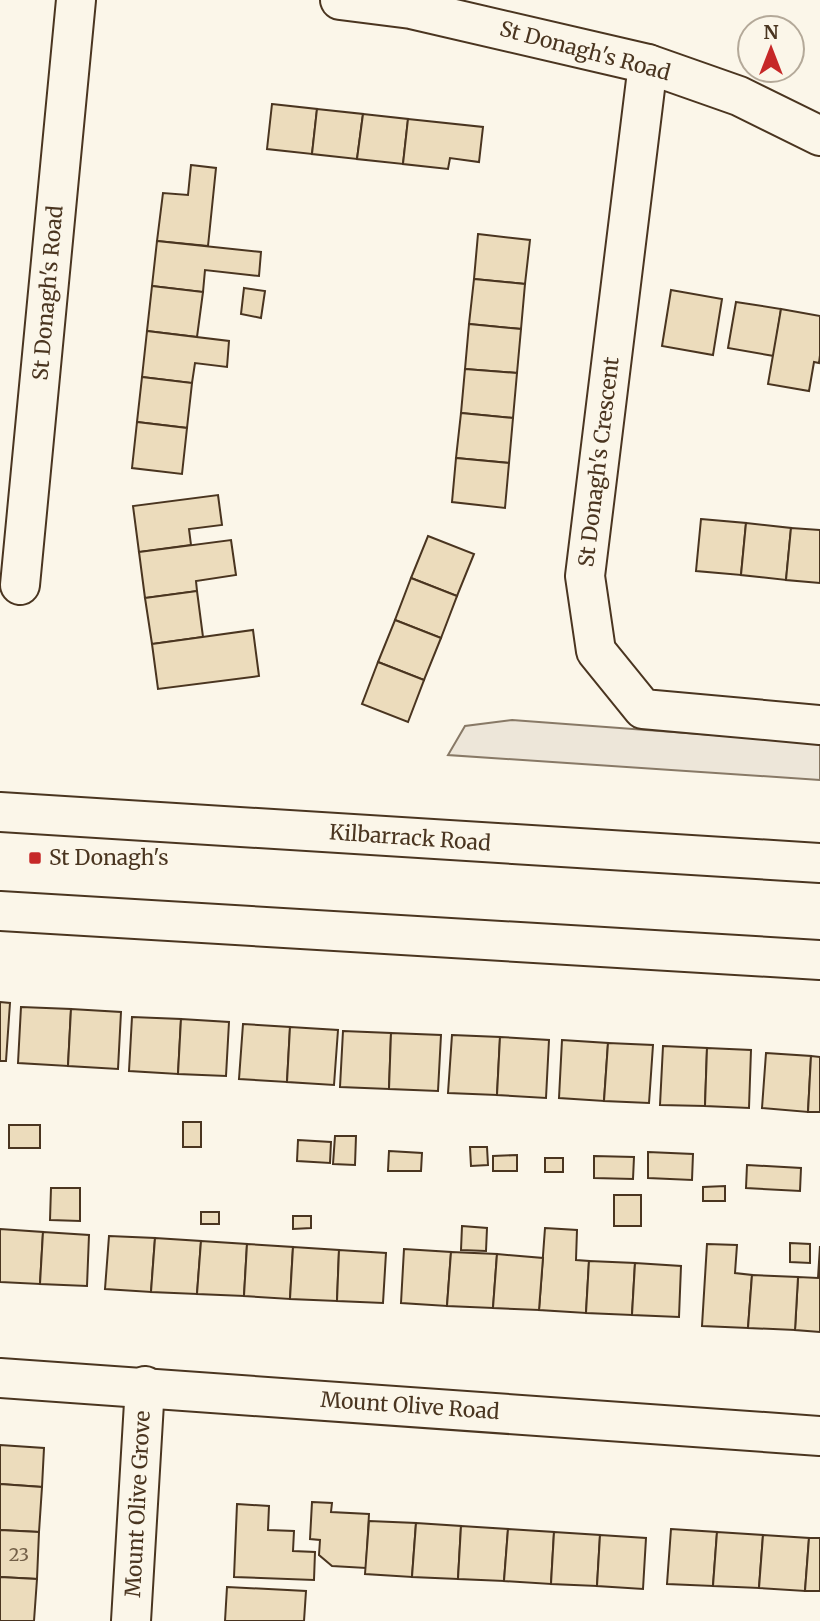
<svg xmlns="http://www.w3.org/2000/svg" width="820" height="1621" font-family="Merriweather,serif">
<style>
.green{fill:#ede6d9;stroke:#887966;stroke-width:2}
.building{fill:#ecdcbc;stroke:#4a3520;stroke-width:2}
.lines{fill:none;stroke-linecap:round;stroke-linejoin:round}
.minor-casing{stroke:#4a3520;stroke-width:42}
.secondary-casing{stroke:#4a3520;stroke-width:42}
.minor{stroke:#fbf6e9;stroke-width:38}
.secondary{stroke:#fbf6e9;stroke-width:38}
.poi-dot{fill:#c62828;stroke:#fbf6e9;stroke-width:2.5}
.labels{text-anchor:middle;stroke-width:5;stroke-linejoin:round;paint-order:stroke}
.number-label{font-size:18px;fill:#725f47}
.street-label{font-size:21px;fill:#4a3520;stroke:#fbf6e9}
.poi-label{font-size:21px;fill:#4a3520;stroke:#fbf6e9;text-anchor:start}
</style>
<rect width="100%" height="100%" fill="#fbf6e9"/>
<polygon class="green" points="512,720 820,743 820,780 448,755 465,726"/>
<g class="building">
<polygon points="272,104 317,109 312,154 267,149"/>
<polygon points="317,109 363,114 357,159 312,154"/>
<polygon points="363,114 408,119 403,164 357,159"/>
<polygon points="408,119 483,127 479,162 450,158 448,169 403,164"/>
<polygon points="191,165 216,168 208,246 157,241 163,193 188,195"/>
<polygon points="478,234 530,240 525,284 474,279"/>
<polygon points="157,241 261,252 259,276 205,270 203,292 152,286"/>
<polygon points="474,279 525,284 521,329 469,324"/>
<polygon points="152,286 203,292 197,337 147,331"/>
<polygon points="244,288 265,291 261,318 241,314"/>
<polygon points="671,290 722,299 713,355 662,346"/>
<polygon points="736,302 781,309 774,356 728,348"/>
<polygon points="781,309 820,316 820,355 819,363 814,362 809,391 768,384"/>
<polygon points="469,324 521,329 517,373 465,369"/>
<polygon points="147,331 229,341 227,367 195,363 192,383 142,377"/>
<polygon points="465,369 517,373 513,418 461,413"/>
<polygon points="142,377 192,383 187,428 137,422"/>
<polygon points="461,413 513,418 509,463 456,458"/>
<polygon points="137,422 187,428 182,474 132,468"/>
<polygon points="456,458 509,463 505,508 452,502"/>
<polygon points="218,495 222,525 189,529 191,545 139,552 133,506"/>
<polygon points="701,519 746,523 741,575 696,571"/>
<polygon points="746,523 791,528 786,580 741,575"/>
<polygon points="791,528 820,530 820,583 786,580"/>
<polygon points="428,536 474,554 457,596 411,578"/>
<polygon points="231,540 236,575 196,581 197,591 145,598 139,552"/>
<polygon points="411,578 457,596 441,638 395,620"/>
<polygon points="197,591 203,637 152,644 145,598"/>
<polygon points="395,620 441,638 424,680 378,662"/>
<polygon points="253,630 259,676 158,689 152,644"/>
<polygon points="378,662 424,680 408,722 362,704"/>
<polygon points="0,1002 10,1003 6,1061 0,1061"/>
<polygon points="21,1007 71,1009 68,1066 18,1063"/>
<polygon points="71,1009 121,1012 118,1069 68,1066"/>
<polygon points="132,1017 181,1019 178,1074 129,1071"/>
<polygon points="181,1019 229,1022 226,1076 178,1074"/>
<polygon points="243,1024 290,1027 287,1082 239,1079"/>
<polygon points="290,1027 338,1030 334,1085 287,1082"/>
<polygon points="343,1031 391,1033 389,1089 340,1087"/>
<polygon points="391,1033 441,1035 438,1091 389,1089"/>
<polygon points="452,1035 500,1037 497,1095 448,1093"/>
<polygon points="500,1037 549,1040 546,1098 497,1095"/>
<polygon points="562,1040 608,1043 604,1101 559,1098"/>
<polygon points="608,1043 653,1045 649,1103 604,1101"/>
<polygon points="663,1046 707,1048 705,1106 660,1105"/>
<polygon points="707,1048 751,1050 749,1108 705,1106"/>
<polygon points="766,1053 811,1056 808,1112 762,1108"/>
<polygon points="811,1056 820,1057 820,1112 808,1112"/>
<rect x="183" y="1122" width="18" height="25"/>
<rect x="9" y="1125" width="31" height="23"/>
<polygon points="335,1136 356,1136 355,1165 333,1164"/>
<polygon points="298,1140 331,1142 330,1163 297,1161"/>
<polygon points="470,1147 487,1147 488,1165 471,1166"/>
<polygon points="389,1151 422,1153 421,1171 388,1171"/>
<polygon points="648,1152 693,1154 692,1180 648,1178"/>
<polygon points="517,1155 517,1171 493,1171 493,1156"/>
<polygon points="594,1156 634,1157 633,1179 594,1178"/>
<rect x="545" y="1158" width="18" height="14"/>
<polygon points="747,1165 801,1168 800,1191 746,1188"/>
<polygon points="725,1186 725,1201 703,1201 703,1187"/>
<polygon points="51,1188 80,1188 80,1221 50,1220"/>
<rect x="614" y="1195" width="27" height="31"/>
<rect x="201" y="1212" width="18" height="12"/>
<polygon points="293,1216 311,1216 311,1228 293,1229"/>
<polygon points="462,1226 487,1228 486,1251 461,1250"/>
<polygon points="545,1228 577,1230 576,1260 589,1261 586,1313 539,1310"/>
<polygon points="0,1229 43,1232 40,1284 0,1282"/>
<polygon points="43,1232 89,1235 87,1286 40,1284"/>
<polygon points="109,1236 155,1238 151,1292 105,1289"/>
<polygon points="155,1238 201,1241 197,1294 151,1292"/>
<polygon points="201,1241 247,1244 244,1296 197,1294"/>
<polygon points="790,1243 810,1244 810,1263 790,1262"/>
<polygon points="247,1244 293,1247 290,1299 244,1296"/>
<polygon points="707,1244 737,1245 735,1273 752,1275 748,1328 702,1326"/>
<polygon points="820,1246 820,1332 795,1330 798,1277 818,1278"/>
<polygon points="293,1247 339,1250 337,1301 290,1299"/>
<polygon points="404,1249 451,1252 447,1306 401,1303"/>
<polygon points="339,1250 386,1253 383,1303 337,1301"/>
<polygon points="451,1252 497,1254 493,1308 447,1306"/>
<polygon points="497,1254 543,1258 539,1310 493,1308"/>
<polygon points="589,1261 635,1263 632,1315 586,1313"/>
<polygon points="635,1263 681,1266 679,1317 632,1315"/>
<polygon points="752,1275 798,1277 795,1330 748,1328"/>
<polygon points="0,1445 44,1448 42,1487 0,1484"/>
<polygon points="0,1484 42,1487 39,1532 0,1530"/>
<polygon points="312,1502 332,1503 331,1512 369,1514 366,1568 332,1566 319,1555 320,1540 310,1539"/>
<polygon points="237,1504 269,1506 268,1530 294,1531 293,1551 315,1552 314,1580 234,1577"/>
<polygon points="369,1521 416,1523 412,1577 365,1574"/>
<polygon points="416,1523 461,1526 458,1579 412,1577"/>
<polygon points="461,1526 508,1529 504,1581 458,1579"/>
<polygon points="508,1529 554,1532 551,1584 504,1581"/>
<polygon points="671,1529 717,1532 713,1586 667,1584"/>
<polygon points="0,1530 39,1532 37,1579 0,1577"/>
<polygon points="554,1532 600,1535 597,1586 551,1584"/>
<polygon points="717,1532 763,1535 759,1588 713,1586"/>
<polygon points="600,1535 646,1538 643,1589 597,1586"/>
<polygon points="763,1535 809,1538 805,1591 759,1588"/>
<polygon points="809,1538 820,1538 820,1591 805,1591"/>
<polygon points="0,1577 37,1579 34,1621 0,1621"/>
<polygon points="227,1587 306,1591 304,1621 225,1621"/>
</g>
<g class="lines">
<defs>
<g id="minor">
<polyline points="340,0 411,9 648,64 739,96 820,136"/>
<polyline points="648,64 585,576 596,651 643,709 820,725"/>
<polyline points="20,585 76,0"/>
<polyline points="0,911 820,960"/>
<polyline points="0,1378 820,1436"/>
<polyline points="131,1621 145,1386"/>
</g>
<polyline id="secondary" points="0,812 820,863"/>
</defs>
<use href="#minor" class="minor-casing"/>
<use href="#secondary" class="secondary-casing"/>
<use href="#minor" class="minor"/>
<use href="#secondary" class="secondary"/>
</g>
<rect class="poi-dot" x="28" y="851" width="14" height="14" rx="3.5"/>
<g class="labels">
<g class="number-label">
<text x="19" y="1561">23</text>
</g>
<g class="street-label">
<text transform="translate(585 51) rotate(15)" y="7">St Donagh's Road</text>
<text transform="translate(48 293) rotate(-85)" y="7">St Donagh's Road</text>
<text transform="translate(599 462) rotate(-83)" y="7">St Donagh's Crescent</text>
<text transform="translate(410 838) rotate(4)" y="7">Kilbarrack Road</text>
<text transform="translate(410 1406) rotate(4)" y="7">Mount Olive Road</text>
<text transform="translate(138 1504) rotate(-87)" y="7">Mount Olive Grove</text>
</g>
<g class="poi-label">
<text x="49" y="865">St Donagh's</text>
</g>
</g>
<g transform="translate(771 49)"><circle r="33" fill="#fbf6e9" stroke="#b4a999" stroke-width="2"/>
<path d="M0-5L12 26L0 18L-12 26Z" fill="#c62828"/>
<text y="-10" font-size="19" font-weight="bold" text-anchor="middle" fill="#4a3520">N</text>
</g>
</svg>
